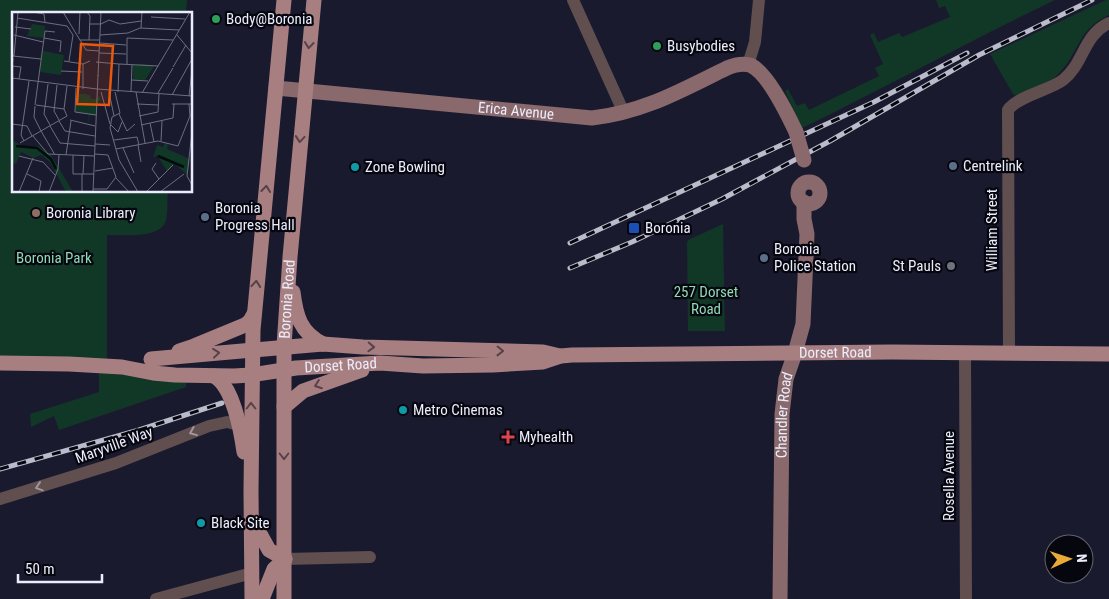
<svg xmlns="http://www.w3.org/2000/svg" width="1109" height="599" font-family="'Roboto Condensed',sans-serif">
<style>
.green{fill:#113727}
.lines{fill:none;stroke-linecap:round;stroke-linejoin:round}
.minor{stroke:#614e4f;stroke-width:12}
.secondary{stroke:#89696b;stroke-width:15}
.primary{stroke:#a77f81;stroke-width:15}
.rail-casing{stroke:#babbcb;stroke-width:5}
.rail{stroke:#06060f;stroke-width:3;stroke-dasharray:9;stroke-linecap:butt}
.secondary-bridge{stroke:#89696b;stroke-width:15}
.oneway{stroke:#564248}
.oneway2{stroke:#a0969d}
.leisure-dot{fill:#2e9e5b;stroke:#06060f;stroke-width:2}
.service-dot{fill:#5c6f8a;stroke:#06060f;stroke-width:2}
.culture-dot{fill:#0f9aa8;stroke:#06060f;stroke-width:2}
.education-dot{fill:#8d6e63;stroke:#06060f;stroke-width:2}
.transit-dot{fill:#1a4fb4;stroke:#06060f;stroke-width:2}
.worship-dot{fill:#6b7280;stroke:#06060f;stroke-width:2}
.health-dot{fill:#e0444e;stroke:#06060f;stroke-width:2}
.labels{text-anchor:middle;stroke-width:4.5;stroke-linejoin:round;paint-order:stroke}
.poi-label{font-size:15px;fill:#ecedfc;stroke:#06060f;text-anchor:start}
.street-label{font-size:15px;fill:#ecedfc;stroke:#06060f}
.park-label{font-size:15px;fill:#90d9b5;stroke:#06060f}
.inset-river{fill:none;stroke:#000c0d;stroke-width:2.5}
.inset-road{fill:none;stroke:#6e6e81;stroke-width:1}
.view{fill:#e8590c;fill-opacity:0.15;stroke:#e8590c;stroke-width:2.5}
.inset-edge{fill:none;stroke:#ecedfc;stroke-width:2.5}
</style>
<rect width="100%" height="100%" fill="#1a1a2f"/>
<g class="green">
<path d="M0,0H187L186,14H14V191H168C167,200 168,211 166,220C161,239 124,235 107,235V366L186,376V387L59,430L54,416L31,427L30,414L99,392V366L0,364Z"/>
<path d="M936,0H1055C969,41 887,87 802,128L785,91L788,89L797,106L805,103L809,110L879,76L875,68L883,64L870,35L874,33L878,42L899,33L902,37L950,17L945,6L939,8Z"/>
<path d="M1106,0H1109V15C1077,30 1081,49 1061,71C1051,84 1030,90 1016,96L1013,94L990,54Z"/>
<polygon points="723,224 725,331 688,331 687,243 688,240"/>
</g>
<g class="lines">
<g class="minor">
<polyline points="573,0 624,113"/>
<polyline points="748,65 755,42 759,0"/>
<polyline points="965,353 966,599"/>
<path d="M1009,354L1008,110C1016,97 1050,90 1063,80C1084,64 1083,35 1109,23"/>
<polyline points="0,499 116,463 209,426 227,422 239,425"/>
<polyline points="285,559 370,557"/>
<polyline points="156,599 252,573"/>
</g>
<g class="secondary">
<path id="s1" d="M276,88L592,118C642,113 682,90 727,68C734,65 742,63 750,65C767,72 788,115 796,132"/>
<circle cx="809" cy="193" r="11"/>
<path id="s2" d="M780,599L782,414L786,379L795,353L803,324L807,234L804,219V202"/>
</g>
<g class="primary">
<path d="M293,292C296,316 300,332 323,344"/>
<polyline points="179,351 194,346 245,325 250,321 254,314"/>
<polyline points="151,359 323,344 363,347 543,352 560,356"/>
<path id="s3" d="M0,363L69,364L122,367L153,373L175,375L234,376L251,375L296,368L380,363L423,366L493,365L543,362L561,356L572,355L892,352L1109,354"/>
<path d="M214,376C233,386 241,431 244,452"/>
<polyline points="284,407 303,391 362,370"/>
<polyline points="253,521 269,550 285,559"/>
<polyline points="252,599 251,490 253,330 284,0"/>
<polyline points="262,599 274,569 285,559"/>
<path id="s4" d="M284,599V346L290,257L314,0"/>
</g>
<defs>
<g id="rail">
<polyline points="570,243 874,102 967,53"/>
<polyline points="570,268 632,242 722,199 830,141 979,55 1092,0"/>
<polyline points="0,469 139,430 222,403"/>
</g>
</defs>
<use href="#rail" class="rail-casing"/>
<use href="#rail" class="rail"/>
<polyline class="secondary-bridge" points="796,132 804,160"/>
</g>
<defs><path id="oneway-chevron" d="M-2-3.5L2.5 0L-2 3.5" fill="none" stroke-width="1.6" stroke-linecap="round" stroke-linejoin="round" transform="scale(1.25)"/></defs>
<g class="oneway">
<use href="#oneway-chevron" transform="translate(309 45) rotate(96)"/>
<use href="#oneway-chevron" transform="translate(300 139) rotate(95)"/>
<use href="#oneway-chevron" transform="translate(266 189) rotate(-84)"/>
<use href="#oneway-chevron" transform="translate(256 284) rotate(-85)"/>
<use href="#oneway-chevron" transform="translate(371 347) rotate(2)"/>
<use href="#oneway-chevron" transform="translate(500 351) rotate(1)"/>
<use href="#oneway-chevron" transform="translate(216 353) rotate(-6)"/>
<use href="#oneway-chevron" transform="translate(318 385) rotate(160)"/>
<use href="#oneway-chevron" transform="translate(251 406) rotate(-90)"/>
<use href="#oneway-chevron" transform="translate(284 456) rotate(90)"/>
</g>
<g class="oneway2">
<use href="#oneway-chevron" transform="translate(193 432) rotate(158)"/>
<use href="#oneway-chevron" transform="translate(39 487) rotate(162)"/>
</g>
<g class="leisure-dot">
<circle cx="216" cy="19" r="5"/>
<circle cx="657" cy="46" r="5"/>
</g>
<g class="service-dot">
<circle cx="953" cy="166" r="5"/>
<circle cx="205" cy="217" r="5"/>
<circle cx="764" cy="258" r="5"/>
</g>
<g class="culture-dot">
<circle cx="355" cy="167" r="5"/>
<circle cx="403" cy="410" r="5"/>
<circle cx="201" cy="523" r="5"/>
</g>
<circle class="education-dot" cx="36" cy="213" r="5"/>
<rect class="transit-dot" x="628" y="222" width="12" height="12" rx="2.5"/>
<circle class="worship-dot" cx="951" cy="266" r="5"/>
<path class="health-dot" d="M505.5 429.5h5v5h5v5h-5v5h-5v-5h-5v-5h5z"/>
<g class="labels">
<g class="poi-label">
<text x="226" y="24">Body@Boronia</text>
<text x="667" y="51">Busybodies</text>
<text x="963" y="171">Centrelink</text>
<text x="365" y="172">Zone Bowling</text>
<text x="215" y="213">Boronia<tspan x="215" dy="17">Progress Hall</tspan></text>
<text x="46" y="218">Boronia Library</text>
<text x="645" y="233">Boronia</text>
<text x="774" y="254">Boronia<tspan x="774" dy="17">Police Station</tspan></text>
<text x="941" y="271" text-anchor="end">St Pauls</text>
<text x="413" y="415">Metro Cinemas</text>
<text x="519" y="442">Myhealth</text>
<text x="211" y="528">Black Site</text>
</g>
<g class="street-label">
<text dy="5" stroke="none"><textPath href="#s1" startOffset="241">Erica Avenue</textPath></text>
<text transform="translate(992 230) rotate(-90)" y="5">William Street</text>
<text dy="5" stroke="none"><textPath href="#s4" startOffset="300">Boronia Road</textPath></text>
<text dy="5" stroke="none"><textPath href="#s3" startOffset="838">Dorset Road</textPath></text>
<text dy="5" stroke="none"><textPath href="#s3" startOffset="342">Dorset Road</textPath></text>
<text dy="5" stroke="none"><textPath href="#s2" startOffset="184">Chandler Road</textPath></text>
<text transform="translate(114 445) rotate(-20)" y="5">Maryville Way</text>
<text transform="translate(949 476) rotate(-90)" y="5">Rosella Avenue</text>
</g>
<g class="park-label">
<text x="54" y="263">Boronia Park</text>
<text x="706" y="297">257 Dorset<tspan x="706" dy="17">Road</tspan></text>
</g>
</g>
<g transform="translate(12 12)">
<rect width="180" height="180" fill="#1a1a2f"/>
<path d="M20,12L33,14L32,26L15,24ZM31,39L52,43L49,63L28,60ZM130,52L142,54L133,68H121V53ZM64,81L78,83L79,87H85L87,83L89,90L87,88L84,103H78L76,112L77,102L64,100ZM0,128L14,136L26,134L39,143L61,180H54L38,150L29,143L22,146L9,140L4,152L0,151ZM153,131L156,133L155,137L178,147L175,163L163,152L155,159L145,143L141,146L145,133L151,135Z" fill="#113727"/>
<path class="inset-river" d="M4,134L25,136L39,147L44,157M146,144L172,155"/>
<path class="inset-road" d="M21,0L32,2L33,10M51,0L74,38L87,39M75,0L78,4L77,28M139,5L173,7M5,6L55,14L61,23L57,49M78,12H89L97,8L108,12L129,9M3,15L19,17M129,16L130,0M67,22L68,0M2,23L31,30M88,23L116,21L128,16L167,18M165,23L180,41M32,26L49,29L48,40M115,26L161,28M115,26V52M68,28H87M88,31L114,33M87,41L114,42M1,44L29,47M2,44L6,0M1,47L0,54L9,55L7,67M52,49L71,52M84,50L107,52M107,52L146,54M161,55L174,33M49,59L70,60M86,64L89,0M0,66L85,77L180,84M119,68L136,69M36,72L32,102L38,113M45,73L42,99L47,108M55,74L52,97L55,104M71,77V52L78,49M119,79L120,53M89,80L98,112M97,80L102,104M103,80L108,101L100,105L98,116L107,148L126,180M106,80L107,52M124,80L133,131M130,81L178,0M146,81L161,56M160,83L180,47M177,84L180,58M125,92L147,93M160,92H180M23,93L33,19L43,20M24,93L52,97M23,94L22,105L29,119M63,100L64,76M63,100L84,103M107,102L115,119L123,112M127,104L146,100L147,82M58,108L83,114M47,109L53,119L83,124M138,111L142,130M0,112L15,114L20,124M99,113L106,120L110,110M129,113L161,106L162,92M38,114L48,131L83,134M29,119L43,143M180,120L175,164L180,173M21,124L36,142L83,144M102,128L125,125L127,133M12,129L9,123L17,69M149,129L150,109M8,131L55,104M83,132L98,133M126,133L129,150M111,136L122,161M104,137L146,129L166,134L178,104L177,92M54,143L59,109M7,144L31,150L43,163M144,151L140,157L147,167M83,159L101,156M15,162L29,169L27,180M61,162H82M61,162V143M71,162L72,144M104,166L117,180M81,177H95L104,165L96,143L83,142M70,179V162M7,180L21,146M37,180L46,157L47,143M81,180L86,63M134,180L161,153M148,180L172,162"/>
<path class="view" d="M69,32L101,34L97,93L65,92Z"/>
<rect width="180" height="180" class="inset-edge"/>
</g>
<g transform="translate(1069 559) rotate(87)"><circle r="24" fill="#06060f" stroke="#62626e"/>
<path d="M0-4L9 19L0 12L-9 19Z" fill="#e9ab38"/>
<text y="-8" font-size="14" font-weight="bold" text-anchor="middle" fill="#ecedfc">N</text>
</g>
<path d="M18 574v8h84v-8" fill="none" stroke="#ecedfc" stroke-width="2.5"/>
<text x="25" y="574" font-size="15" fill="#ecedfc" stroke="#06060f" stroke-width="4" paint-order="stroke">50 m</text>
</svg>
